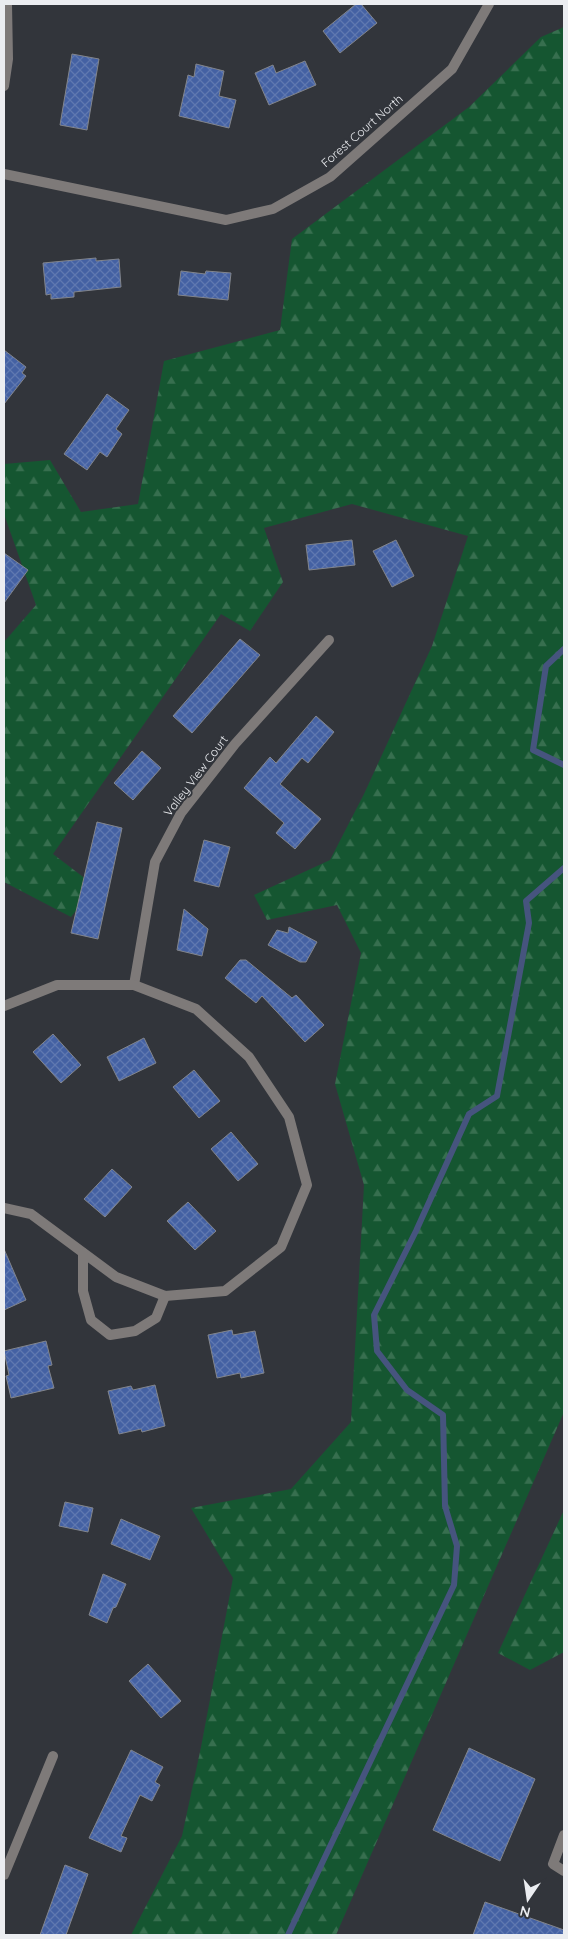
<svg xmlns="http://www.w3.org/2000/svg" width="568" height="1939" font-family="Quicksand,sans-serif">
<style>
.forest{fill:url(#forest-firs)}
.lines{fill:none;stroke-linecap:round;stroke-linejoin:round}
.stream{stroke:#46547e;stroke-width:6}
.building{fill:url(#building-cross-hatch);stroke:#82858c}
.service{stroke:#7e7a79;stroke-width:10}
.minor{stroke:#7e7a79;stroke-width:10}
.labels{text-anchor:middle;stroke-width:4;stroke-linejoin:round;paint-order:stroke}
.street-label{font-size:12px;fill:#ebedf1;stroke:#32353b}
</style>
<defs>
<pattern id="forest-firs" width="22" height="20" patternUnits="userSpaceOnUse" patternTransform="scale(1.25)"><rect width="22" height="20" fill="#155631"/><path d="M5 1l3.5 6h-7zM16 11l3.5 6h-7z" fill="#376f4f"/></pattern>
<pattern id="building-cross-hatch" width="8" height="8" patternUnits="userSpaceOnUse" patternTransform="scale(1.25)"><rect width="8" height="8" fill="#4461a3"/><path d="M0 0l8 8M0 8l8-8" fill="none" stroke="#5f78b0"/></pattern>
</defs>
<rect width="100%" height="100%" fill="#32353b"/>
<g class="forest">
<polygon points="564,27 564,1412 336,1935 131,1935 182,1836 201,1747 233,1578 191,1508 291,1489 351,1422 364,1185 335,1084 361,953 337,905 267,920 254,895 330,860 364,794 432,646 468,536 352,504 264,528 283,582 250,631 221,614 53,854 95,886 71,917 4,882 4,642 36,605 4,514 4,464 50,460 81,512 138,504 164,361 280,330 292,239 469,107 541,37"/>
<polygon points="564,1510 564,1652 530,1670 498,1653"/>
</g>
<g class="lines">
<g class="stream">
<polyline points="564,649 546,666 533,750 564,765"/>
<polyline points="288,1935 454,1585 457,1546 445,1506 443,1415 407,1390 377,1351 374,1315 416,1231 469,1114 497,1096 529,923 526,901 564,868"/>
</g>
</g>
<g class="building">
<polygon points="356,4 361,4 377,23 340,53 323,31"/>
<polygon points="72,54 99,59 87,130 60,125"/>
<polygon points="305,61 316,85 269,105 255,73 273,65 276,73"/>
<polygon points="196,64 224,71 219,96 236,100 229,128 179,116 188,75 194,77"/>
<polygon points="96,258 96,261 119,259 121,287 74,292 74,297 51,299 51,294 46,295 43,263"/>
<polygon points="181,271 205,274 206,271 231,273 228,300 178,295"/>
<polygon points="4,350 26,367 22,373 26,376 4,404"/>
<polygon points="107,394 129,410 116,429 122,434 107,457 100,452 87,470 64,454"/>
<polygon points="352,540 355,565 309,570 306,545"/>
<polygon points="396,540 414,576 392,587 373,551"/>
<polygon points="4,553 28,570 4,603"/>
<polygon points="240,639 260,655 192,733 173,716"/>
<polygon points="316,716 334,732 308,763 302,758 280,784 321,819 295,849 276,833 284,823 244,788 270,757 276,763"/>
<polygon points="142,751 161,768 133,800 114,783"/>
<polygon points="97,822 122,828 98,939 71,933"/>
<polygon points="204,840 230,847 219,887 194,881"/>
<polygon points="184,909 208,929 202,956 177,950"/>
<polygon points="289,927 317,942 306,962 300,962 268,945 277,930 288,933"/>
<polygon points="240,960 246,960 292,998 296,995 324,1025 305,1042 262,996 256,1003 225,978"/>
<polygon points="53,1034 81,1065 61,1083 33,1052"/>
<polygon points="144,1038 156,1063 119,1081 107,1057"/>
<polygon points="194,1070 220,1101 199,1118 173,1087"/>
<polygon points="231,1132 258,1164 238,1181 211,1149"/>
<polygon points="112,1169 132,1187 105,1217 84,1199"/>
<polygon points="188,1202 216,1231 195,1250 167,1221"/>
<polygon points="4,1249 26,1300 4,1310"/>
<polygon points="232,1330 233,1335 255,1331 264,1373 241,1378 240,1373 217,1378 208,1335"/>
<polygon points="46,1341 52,1365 48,1366 54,1388 11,1398 6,1376 9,1375 4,1351"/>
<polygon points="155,1385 165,1426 142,1432 141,1429 119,1434 108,1391 131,1386 133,1390"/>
<polygon points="65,1502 93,1508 88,1532 59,1526"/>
<polygon points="121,1519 160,1536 150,1560 111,1544"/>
<polygon points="103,1574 126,1584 116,1607 113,1608 107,1623 89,1615"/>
<polygon points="148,1664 181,1701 161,1718 129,1681"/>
<polygon points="469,1748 535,1779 500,1861 433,1830"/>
<polygon points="131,1750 163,1767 155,1782 160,1785 152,1801 140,1795 121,1836 127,1838 121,1852 89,1838"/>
<polygon points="65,1865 88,1874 66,1935 40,1935"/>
<polygon points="485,1902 564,1930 564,1935 473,1935"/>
</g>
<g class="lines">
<polyline class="service" points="564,1835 553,1864 564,1871"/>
<g class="minor">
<polyline points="4,86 8,59 7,4"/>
<polyline points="4,174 226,220 273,209 330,177 452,69 489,4"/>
<polyline points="134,985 155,862 181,813 235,744 329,640"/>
<polyline points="4,1006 57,985 134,985 196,1009 249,1057 289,1117 307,1185 281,1247 225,1291 165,1296 116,1277 31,1214 4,1208"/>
<polyline points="83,1253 83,1291 91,1320 110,1335 135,1331 156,1318 165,1296"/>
<polyline points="4,1875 53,1756"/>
</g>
</g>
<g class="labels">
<g class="street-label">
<text transform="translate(362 131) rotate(-41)" y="4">Forest Court North</text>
<text transform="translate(196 776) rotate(-53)" y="4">Valley View Court</text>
</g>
</g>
<rect width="568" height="1939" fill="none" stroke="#ebedf1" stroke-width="10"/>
<g transform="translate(528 1899) rotate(193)" stroke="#32353b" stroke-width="4" paint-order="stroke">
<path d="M0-4L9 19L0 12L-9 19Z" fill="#ebedf1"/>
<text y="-8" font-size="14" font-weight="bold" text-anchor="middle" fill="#ebedf1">N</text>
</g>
</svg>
